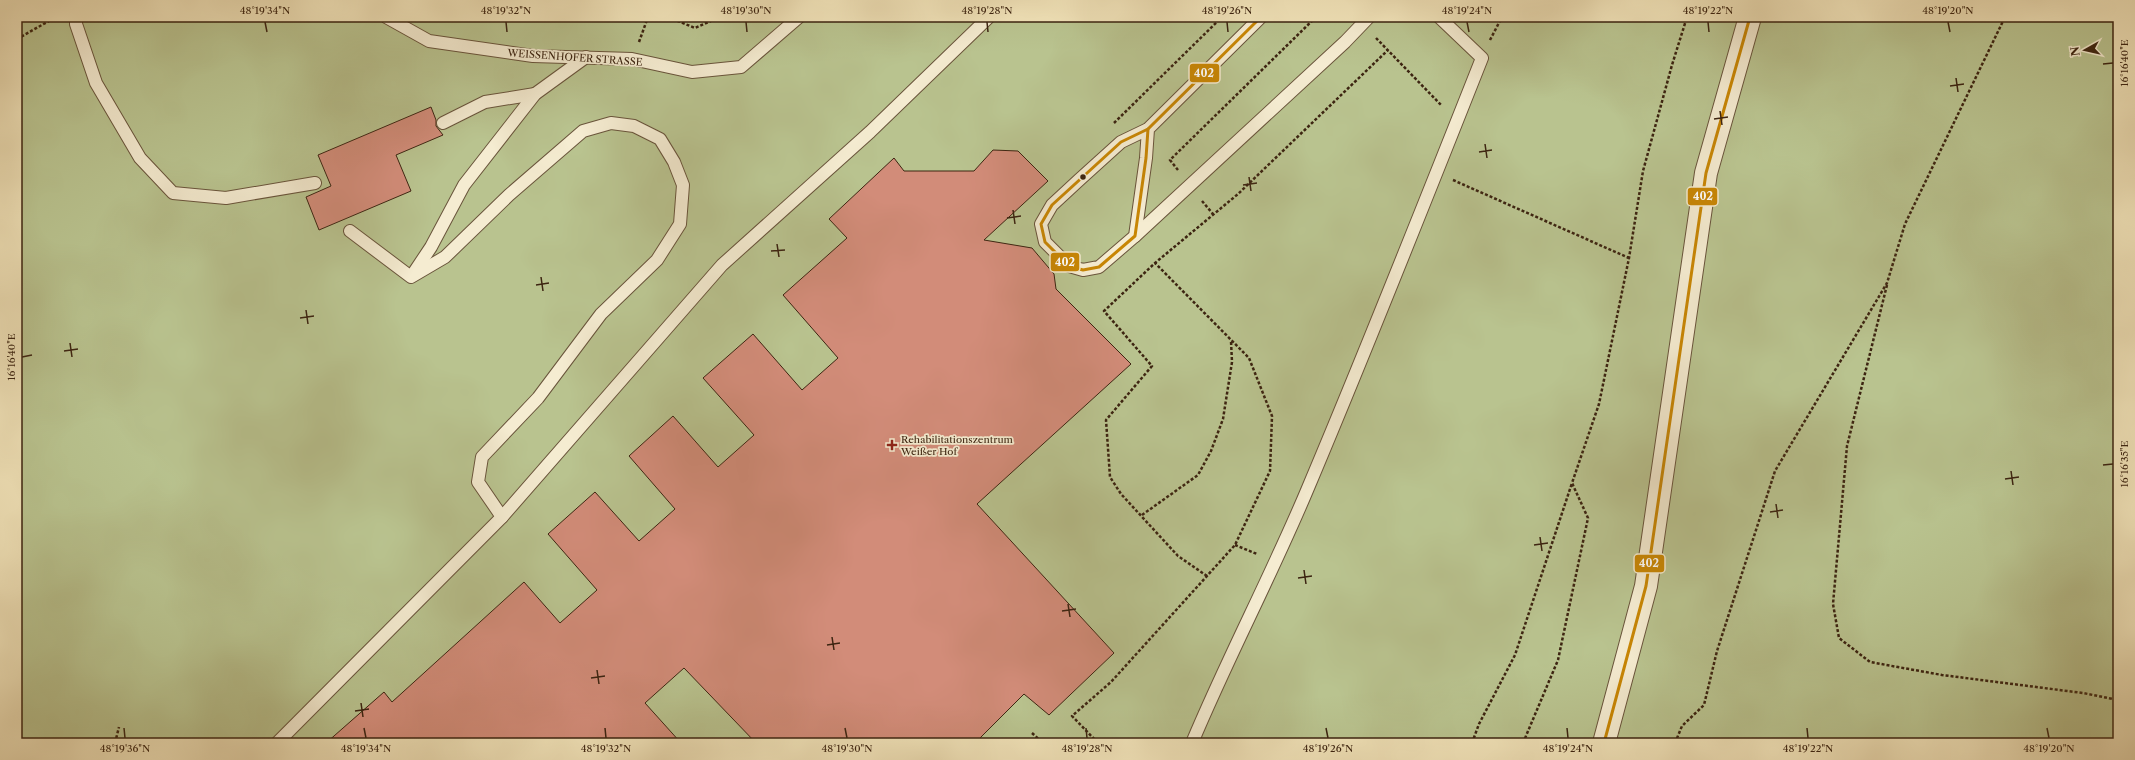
<svg xmlns="http://www.w3.org/2000/svg" width="2135" height="760" font-family="'Libre Caslon Text',serif">
<style>
.green{fill:#b9c38f;stroke:#7a7450}
.building{fill:#d28c79;stroke:#3c2411}
.lines{fill:none;stroke-linecap:round;stroke-linejoin:round}
.service-casing{stroke:#69543b;stroke-width:14}
.tertiary-casing{stroke:#69543b;stroke-width:24}
.path{stroke:#3c2411;stroke-width:2.5;stroke-dasharray:3 2;stroke-linecap:butt}
.service{stroke:#f5ecd1;stroke-width:12}
.tertiary{stroke:#f5ecd1;stroke-width:22}
.bus-1-casing{stroke:#f5ecd1;stroke-width:6}
.bus-1{stroke:#c88604;stroke-width:3}
.ticks{fill:none;stroke:#3c2411;stroke-width:1.5}
.bus-dot{fill:#3c2411;stroke:#f5ecd1;stroke-width:1.5}
.poi-dot{fill:#8f2418;stroke:#f5ecd1;stroke-width:1.5}
.labels{text-anchor:middle;stroke-width:3.5;stroke-linejoin:round;paint-order:stroke}
.street-label{font-size:10px;fill:#3c2411;stroke:#f5ecd1}
.poi-label{font-size:10px;fill:#3c2411;stroke:#f5ecd1;text-anchor:start}
.line-badge{stroke:#f5ecd1;stroke-width:1.5}
.badge-label{font-size:11px;text-anchor:middle;font-weight:bold;fill:#fff}
.neatline{fill:none;stroke:#3c2411;stroke-width:1.5}
.ticks-label{font-size:10px;text-anchor:middle;fill:#3c2411}
</style>
<rect width="100%" height="100%" fill="#f0e2b8"/>
<filter id="stains"><feTurbulence type="fractalNoise" baseFrequency=".005" numOctaves="4"/><feColorMatrix values="0 0 0 0 .2 0 0 0 0 .09 0 0 0 0 .02 0 0 0 .5 -.17"/></filter>
<radialGradient id="worn" r=".72"><stop offset=".6" stop-color="#630" stop-opacity="0"/><stop offset="1" stop-color="#630" stop-opacity=".3"/></radialGradient>
<rect class="green" x="17" y="17" width="2101" height="726"/>
<g class="building">
<polygon points="431,107 436,120 436,126 443,135 396,155 411,191 319,230 306,197 331,186 318,155"/>
<polygon points="993,150 1018,151 1048,181 984,240 1032,248 1054,274 1056,289 1131,364 977,504 1114,653 1049,715 1024,694 975,743 756,743 684,668 645,703 681,743 326,743 384,692 392,702 524,582 560,623 597,590 548,534 595,492 639,541 675,509 629,456 673,416 718,467 754,435 703,378 753,334 802,390 838,358 783,295 847,238 829,219 894,158 904,171 974,171"/>
</g>
<g class="lines">
<defs>
<g id="service">
<polyline points="76,17 76,24 96,83 140,158 173,193 226,198 315,183"/>
<polyline points="386,17 429,41 533,56 632,59 692,72 741,67 799,17"/>
<polyline points="443,123 485,102 535,94"/>
<polyline points="1148,129 1146,158 1135,236 1099,267 1083,270 1069,266 1045,242 1041,224 1052,205 1079,180 1121,142 1148,129 1261,17"/>
<polyline points="350,231 411,277 445,257 509,195 583,131 611,123 634,126 660,139 674,162 683,185 680,224 657,260 601,314 538,398 482,457 478,482 502,517"/>
<polyline points="1135,236 1345,42 1369,17"/>
<polyline points="413,274 431,247 464,185 535,94 586,57"/>
<polyline points="277,743 502,517 722,265 870,132 989,17"/>
<path d="M1192,743C1228,657 1272,574 1308,488C1368,346 1425,202 1482,58L1439,17"/>
</g>
<polyline id="tertiary" points="1604,743 1646,586 1706,173 1750,17"/>
</defs>
<use href="#service" class="service-casing"/>
<use href="#tertiary" class="tertiary-casing"/>
<g class="path">
<polyline points="668,17 695,28 720,17"/>
<polyline points="1376,38 1442,106"/>
<polyline points="17,39 56,17"/>
<polyline points="1490,40 1502,17"/>
<polyline points="639,42 648,17"/>
<polyline points="1114,123 1222,17"/>
<polyline points="1178,170 1170,160 1316,17"/>
<polyline points="1453,180 1629,258"/>
<polyline points="1202,201 1213,214"/>
<polyline points="1887,285 1847,446 1833,604 1839,638 1870,662 1942,675 2083,693 2118,700"/>
<polyline points="1142,515 1198,475 1211,451 1223,419 1232,362 1231,341"/>
<polyline points="1235,545 1257,554"/>
<polyline points="1207,576 1178,556 1121,494 1110,477 1106,420 1152,366 1104,311 1155,263 1238,194 1388,50"/>
<polyline points="1032,733 1043,743"/>
<polyline points="115,743 119,727"/>
<polyline points="1098,743 1072,716 1111,682 1235,545 1270,471 1272,416 1249,358 1155,263"/>
<polyline points="1472,743 1479,724 1515,655 1572,483"/>
<polyline points="1523,743 1558,660 1588,518 1572,483 1599,404 1629,258 1643,171 1672,65 1687,17"/>
<polyline points="1675,743 1682,726 1704,705 1717,651 1775,471 1887,283 1905,224 2005,17"/>
</g>
<use href="#service" class="service"/>
<use href="#tertiary" class="tertiary"/>
<defs>
<g id="bus-1">
<polygon points="1148,129 1146,158 1135,236 1099,267 1083,270 1069,266 1045,242 1041,224 1052,205 1121,142"/>
<polyline points="1148,129 1261,17"/>
<polyline points="1604,743 1646,586 1706,173 1750,17"/>
</g>
</defs>
<use href="#bus-1" class="bus-1-casing"/>
<use href="#bus-1" class="bus-1"/>
</g>
<path class="ticks" d="M265,22L267,32M506,22L507,32M746,22L747,32M987,22L988,32M1227,22L1228,32M1467,22L1469,32M1708,22L1709,32M1948,22L1950,32M2103,64L2113,63M1956,78L1958,92M1950,86L1964,84M1720,111L1722,125M1714,119L1728,117M1485,144L1487,158M1479,152L1492,150M1249,177L1251,191M1243,185L1257,183M1013,210L1015,224M1007,218L1021,216M777,244L779,257M771,251L785,250M541,277L543,291M536,285L549,283M306,310L308,324M300,318L314,316M70,343L72,357M64,351L78,349M22,357L32,355M2103,465L2113,464M2011,471L2013,485M2005,479L2019,477M1776,504L1778,518M1770,512L1783,510M1540,537L1542,551M1534,545L1548,543M1304,570L1306,584M1298,578L1312,576M1068,604L1070,617M1062,611L1076,609M832,637L834,650M827,645L840,643M597,670L599,684M591,678L605,676M361,703L363,717M355,711L369,709M124,728L125,738M364,728L366,738M605,728L606,738M845,728L847,738M1086,728L1087,738M1326,728L1328,738M1567,728L1568,738M1807,728L1808,738M2047,728L2049,738"/>
<circle class="bus-dot" cx="1083" cy="177" r="3.5"/>
<path class="poi-dot" d="M890 439h4v4h4v4h-4v4h-4v-4h-4v-4h4z"/>
<g class="labels">
<g class="street-label">
<text transform="translate(575 57) rotate(4)" y="4">WEISSENHOFER STRASSE</text>
</g>
<g class="poi-label">
<text x="901" y="443">Rehabilitationszentrum<tspan x="901" dy="12">Weißer Hof</tspan></text>
</g>
</g>
<g class="line-badge">
<rect x="1189" y="63" width="31" height="20" rx="4" fill="#c88604"/>
<rect x="1687" y="187" width="31" height="19" rx="4" fill="#c88604"/>
<rect x="1050" y="252" width="30" height="20" rx="4" fill="#c88604"/>
<rect x="1634" y="554" width="31" height="19" rx="4" fill="#c88604"/>
</g>
<g class="badge-label">
<text x="1204" y="77">402</text>
<text x="1703" y="200">402</text>
<text x="1065" y="266">402</text>
<text x="1649" y="567">402</text>
</g>
<rect width="2135" height="760" fill="none" stroke="#f0e2b8" stroke-width="44"/>
<g transform="translate(2085 50) rotate(262)" stroke="#f5ecd1" stroke-width="3" paint-order="stroke">
<path d="M0-3L7 15L0 10L-7 15Z" fill="#3c2411"/>
<text y="-6" font-size="11" font-weight="bold" text-anchor="middle" fill="#3c2411">N</text>
</g>
<rect x="22" y="22" width="2091" height="716" class="neatline"/>
<g class="ticks-label">
<text x="265" y="14">48°19'34"N</text>
<text x="506" y="14">48°19'32"N</text>
<text x="746" y="14">48°19'30"N</text>
<text x="987" y="14">48°19'28"N</text>
<text x="1227" y="14">48°19'26"N</text>
<text x="1467" y="14">48°19'24"N</text>
<text x="1708" y="14">48°19'22"N</text>
<text x="1948" y="14">48°19'20"N</text>
<text transform="translate(2124 63) rotate(-90)" y="4">16°16'40"E</text>
<text transform="translate(11 357) rotate(-90)" y="4">16°16'40"E</text>
<text transform="translate(2124 464) rotate(-90)" y="4">16°16'35"E</text>
<text x="125" y="752">48°19'36"N</text>
<text x="366" y="752">48°19'34"N</text>
<text x="606" y="752">48°19'32"N</text>
<text x="847" y="752">48°19'30"N</text>
<text x="1087" y="752">48°19'28"N</text>
<text x="1328" y="752">48°19'26"N</text>
<text x="1568" y="752">48°19'24"N</text>
<text x="1808" y="752">48°19'22"N</text>
<text x="2049" y="752">48°19'20"N</text>
</g>
<rect width="100%" height="100%" filter="url(#stains)"/>
<rect width="100%" height="100%" fill="url(#worn)"/>
</svg>
